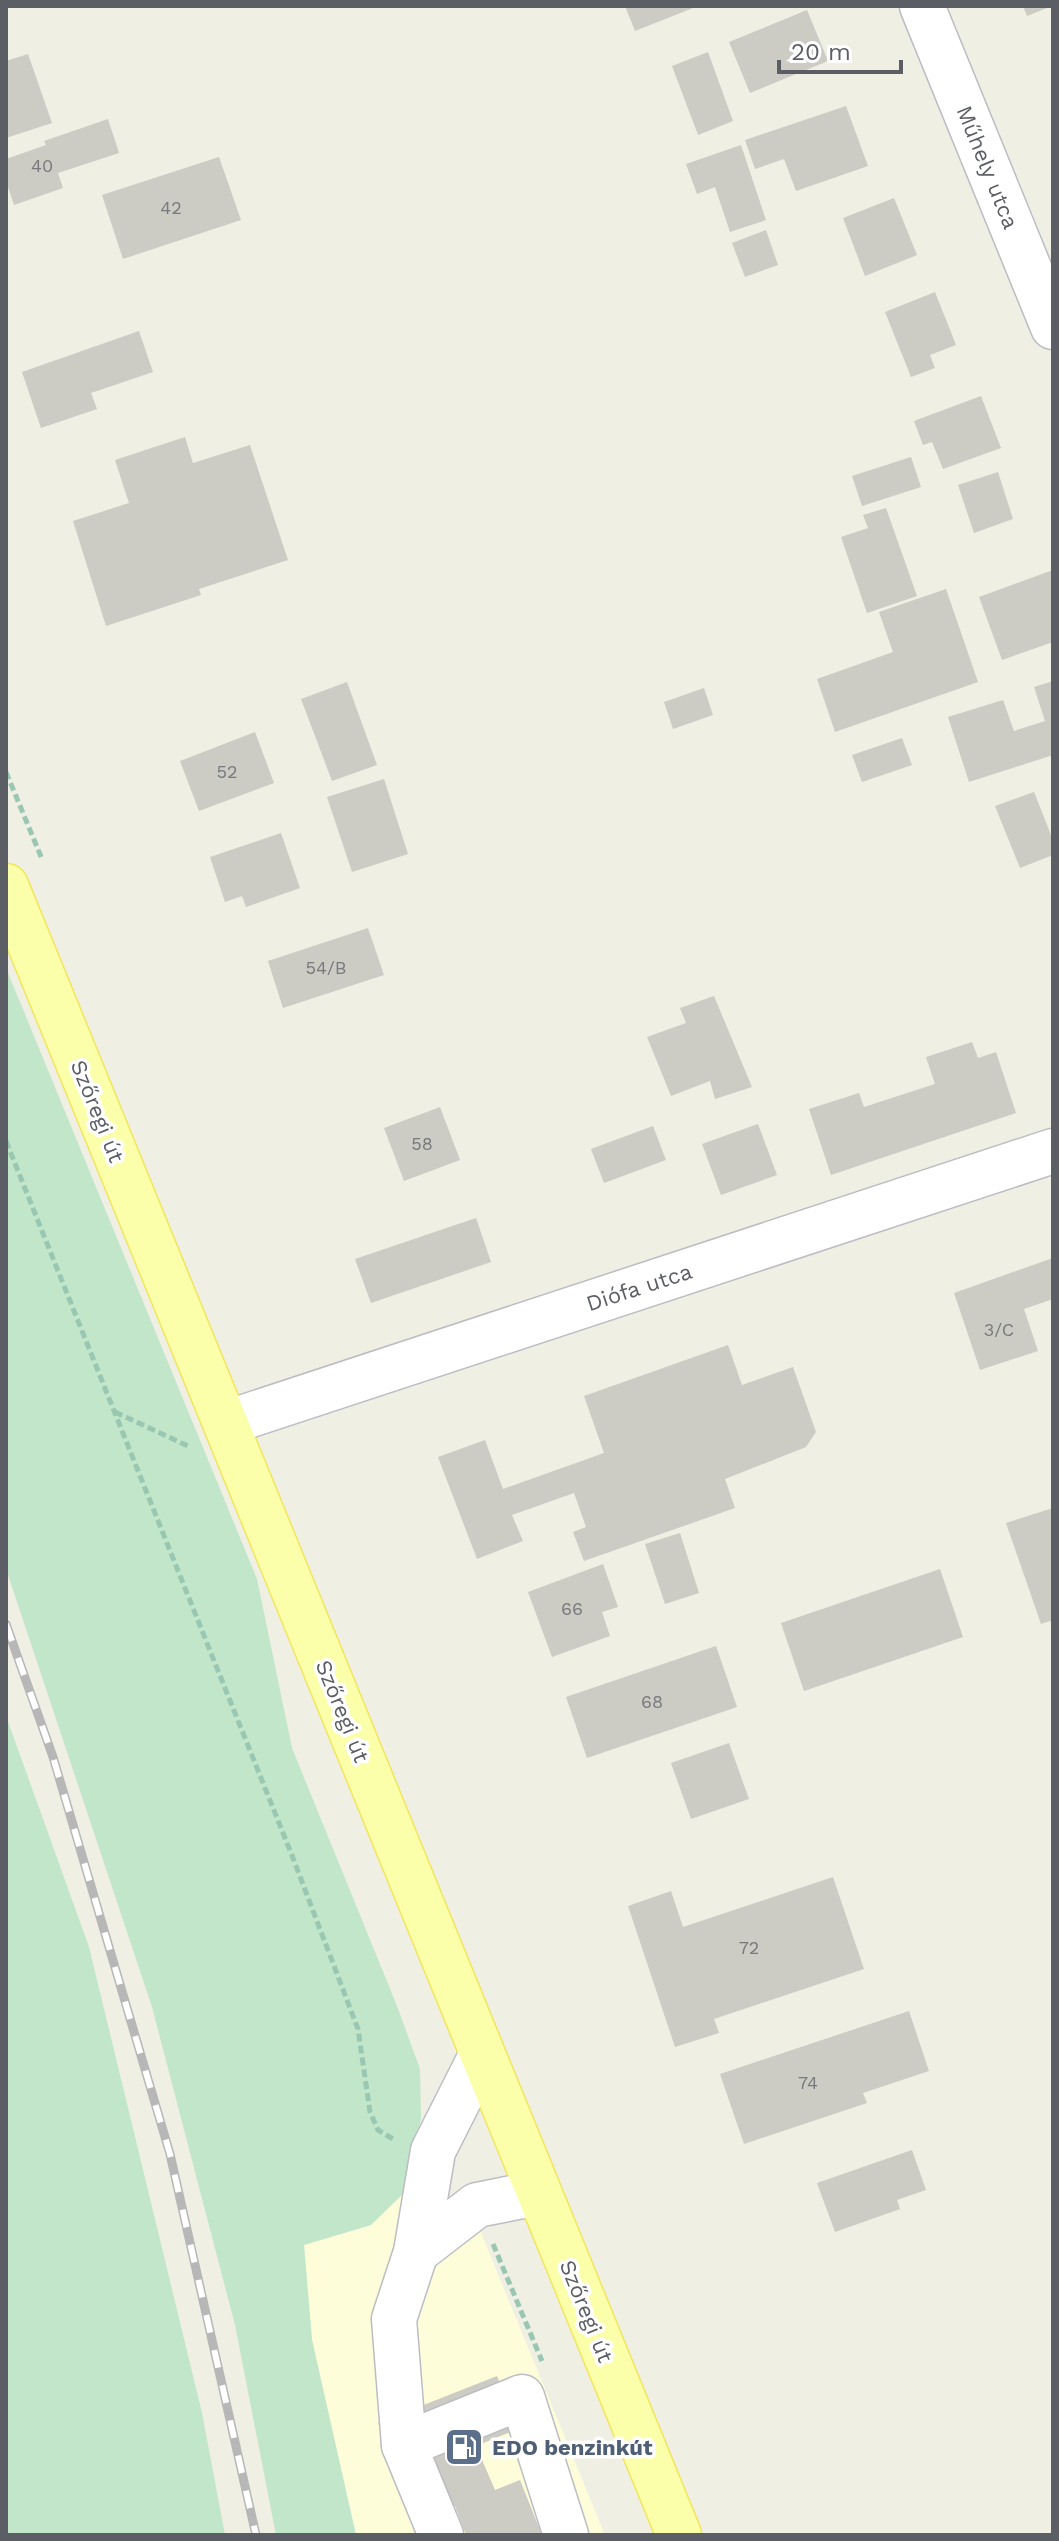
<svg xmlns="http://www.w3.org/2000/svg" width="1059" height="2541" font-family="'Work Sans',sans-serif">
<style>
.commercial{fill:#fefdda}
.green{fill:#c1e6c9}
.building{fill:#cccbc4}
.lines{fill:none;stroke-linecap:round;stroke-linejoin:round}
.minor-casing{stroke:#bcbdc3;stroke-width:47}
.major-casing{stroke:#f1e75b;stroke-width:47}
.path{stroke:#9ac7b1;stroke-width:5;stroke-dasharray:8 4;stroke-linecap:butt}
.minor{stroke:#fff;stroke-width:44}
.major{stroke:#fbffa9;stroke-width:44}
.rail-casing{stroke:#b7b7b8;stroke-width:9}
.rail{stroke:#fff;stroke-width:6;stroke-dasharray:18;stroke-linecap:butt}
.labels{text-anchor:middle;stroke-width:7;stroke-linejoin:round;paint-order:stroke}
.number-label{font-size:18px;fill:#78797d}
.street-label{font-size:22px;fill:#5c5e65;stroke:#fff}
.service-label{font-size:22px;font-weight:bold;fill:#4e5e75;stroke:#fff;text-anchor:start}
</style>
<rect width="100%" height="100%" fill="#efefe4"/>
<polygon class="commercial" points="412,2169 477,2223 605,2535 356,2535 312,2339 304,2245 371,2225"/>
<g class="green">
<polygon points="6,968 257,1579 292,1748 397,2006 420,2069 421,2118 412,2169 402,2195 371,2225 304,2245 312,2340 356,2535 276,2535 235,2325 152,2007 6,1569"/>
<polygon points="6,1716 89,1947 202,2413 225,2535 6,2535"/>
</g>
<g class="building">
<polygon points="625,6 698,6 635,31"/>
<polygon points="1023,6 1052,6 1027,16"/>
<polygon points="807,10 828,61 750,93 729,42"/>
<polygon points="708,52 733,121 698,135 672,66"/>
<polygon points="28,54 52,123 6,138 6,61"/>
<polygon points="846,106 868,166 796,191 784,159 755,169 745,140"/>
<polygon points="108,119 119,153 58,173 63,188 14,205 6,181 6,159 46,145 44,141"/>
<polygon points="741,145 766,220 730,232 715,187 697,194 686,164"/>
<polygon points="219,157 241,220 123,259 102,195"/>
<polygon points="894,198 917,255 865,276 843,218"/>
<polygon points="766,230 778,265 745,277 732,243"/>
<polygon points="935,292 956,345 930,355 935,368 911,377 885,312"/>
<polygon points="139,331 153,372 91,393 97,409 41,428 22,372"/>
<polygon points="981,396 1001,448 943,469 932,442 923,445 914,421"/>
<polygon points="185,437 193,463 250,445 288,560 199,589 201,595 106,626 73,521 129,503 115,460"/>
<polygon points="911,457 921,487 862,506 852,476"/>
<polygon points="998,472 1013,519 974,533 958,485"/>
<polygon points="886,508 917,596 867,613 841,537 868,528 863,515"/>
<polygon points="1053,570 1053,642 1002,660 979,597"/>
<polygon points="946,589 978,682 835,732 817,679 893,652 879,612"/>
<polygon points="1053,681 1053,755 969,782 948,717 1003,700 1014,731 1045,721 1034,687"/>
<polygon points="347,682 377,765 332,781 301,699"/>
<polygon points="704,688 713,715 673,729 664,702"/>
<polygon points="255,732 274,783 199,811 180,761"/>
<polygon points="902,738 912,765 862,782 852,755"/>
<polygon points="384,779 408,854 352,872 327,797"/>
<polygon points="1034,792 1053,840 1053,855 1020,868 995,806"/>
<polygon points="281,833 300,888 246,907 242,896 225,902 210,857"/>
<polygon points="368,928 384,975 283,1008 268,961"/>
<polygon points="714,996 752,1087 715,1099 710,1081 671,1096 647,1037 686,1023 680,1008"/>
<polygon points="972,1042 978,1058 996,1052 1016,1113 831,1175 809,1109 859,1093 864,1107 935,1084 926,1057"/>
<polygon points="440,1107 460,1160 404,1181 384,1128"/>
<polygon points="758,1124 777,1175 721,1195 702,1144"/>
<polygon points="653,1126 666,1160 604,1183 591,1149"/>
<polygon points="476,1218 491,1262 371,1303 355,1259"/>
<polygon points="1053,1258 1053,1299 1024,1309 1038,1351 980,1370 954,1293"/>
<polygon points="728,1345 742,1385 793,1367 816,1432 806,1447 725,1479 735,1508 584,1561 573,1532 586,1527 574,1493 512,1515 523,1541 477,1559 438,1457 485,1440 503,1489 604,1453 584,1396"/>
<polygon points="1053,1508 1053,1620 1041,1624 1006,1523"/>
<polygon points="680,1533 699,1593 665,1604 645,1544"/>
<polygon points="603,1564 618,1607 602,1612 610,1636 552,1657 528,1592"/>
<polygon points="940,1569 963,1637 804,1691 781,1623"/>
<polygon points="716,1646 737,1707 587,1758 566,1697"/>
<polygon points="729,1743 749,1799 691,1819 671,1763"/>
<polygon points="833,1877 864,1969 714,2019 719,2033 675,2047 628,1906 671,1891 683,1927"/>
<polygon points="909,2011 929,2071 863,2093 867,2103 744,2144 720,2074"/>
<polygon points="912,2150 926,2190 897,2200 900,2209 835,2232 817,2183"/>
<polygon points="497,2376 518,2429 476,2446 495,2490 520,2480 542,2535 466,2535 455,2506 443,2511 399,2477 378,2423"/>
</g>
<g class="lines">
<defs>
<g id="minor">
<polyline points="922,6 1053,327"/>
<polyline points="226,1423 1053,1151"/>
<polyline points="482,2054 433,2151 416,2252 394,2319 404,2445 522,2397 566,2535"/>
<polyline points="416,2252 477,2205 538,2193"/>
<polyline points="404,2445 441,2535"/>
</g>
<polyline id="major" points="6,886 679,2535"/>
</defs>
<use href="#minor" class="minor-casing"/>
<use href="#major" class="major-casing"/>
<g class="path">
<polyline points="6,772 42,859"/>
<polyline points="6,1141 291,1853 358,2029 370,2112 378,2130 393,2139"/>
<polyline points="115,1412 188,1446"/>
<polyline points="493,2244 542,2361"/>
</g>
<use href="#minor" class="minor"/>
<use href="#major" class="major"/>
<defs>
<polyline id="rail" points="6,1624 53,1757 170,2154 256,2535"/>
</defs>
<use href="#rail" class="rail-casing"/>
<use href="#rail" class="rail"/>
</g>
<defs>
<symbol id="fuel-square" viewBox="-11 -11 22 22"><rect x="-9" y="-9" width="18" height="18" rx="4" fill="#5c6f8a" stroke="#fff"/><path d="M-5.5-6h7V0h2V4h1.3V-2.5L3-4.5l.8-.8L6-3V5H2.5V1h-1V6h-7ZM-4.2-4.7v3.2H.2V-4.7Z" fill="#fff"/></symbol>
</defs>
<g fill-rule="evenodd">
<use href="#fuel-square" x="442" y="2425" width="44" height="44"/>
</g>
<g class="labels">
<g class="number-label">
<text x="42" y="172">40</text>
<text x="171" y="214">42</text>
<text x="227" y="778">52</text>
<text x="326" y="974">54/B</text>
<text x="422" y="1150">58</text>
<text x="999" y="1336">3/C</text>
<text x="572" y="1615">66</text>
<text x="652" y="1708">68</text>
<text x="749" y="1954">72</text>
<text x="808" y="2089">74</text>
</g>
<g class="street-label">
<text transform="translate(988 167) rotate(68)" y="8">Műhely utca</text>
<text transform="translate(98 1111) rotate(68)" y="8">Szőregi út</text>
<text transform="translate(639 1287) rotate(-18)" y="8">Diófa utca</text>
<text transform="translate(343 1711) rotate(68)" y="8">Szőregi út</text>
<text transform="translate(587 2311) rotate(68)" y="8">Szőregi út</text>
</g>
<g class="service-label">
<text x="492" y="2455">EDO benzinkút</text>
</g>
</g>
<rect width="1059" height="2541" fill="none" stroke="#5c5e65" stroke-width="16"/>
<path d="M779 60v12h122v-12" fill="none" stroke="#5c5e65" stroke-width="4"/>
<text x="791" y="60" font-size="24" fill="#5c5e65" stroke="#ffffff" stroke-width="6" paint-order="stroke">20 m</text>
</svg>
